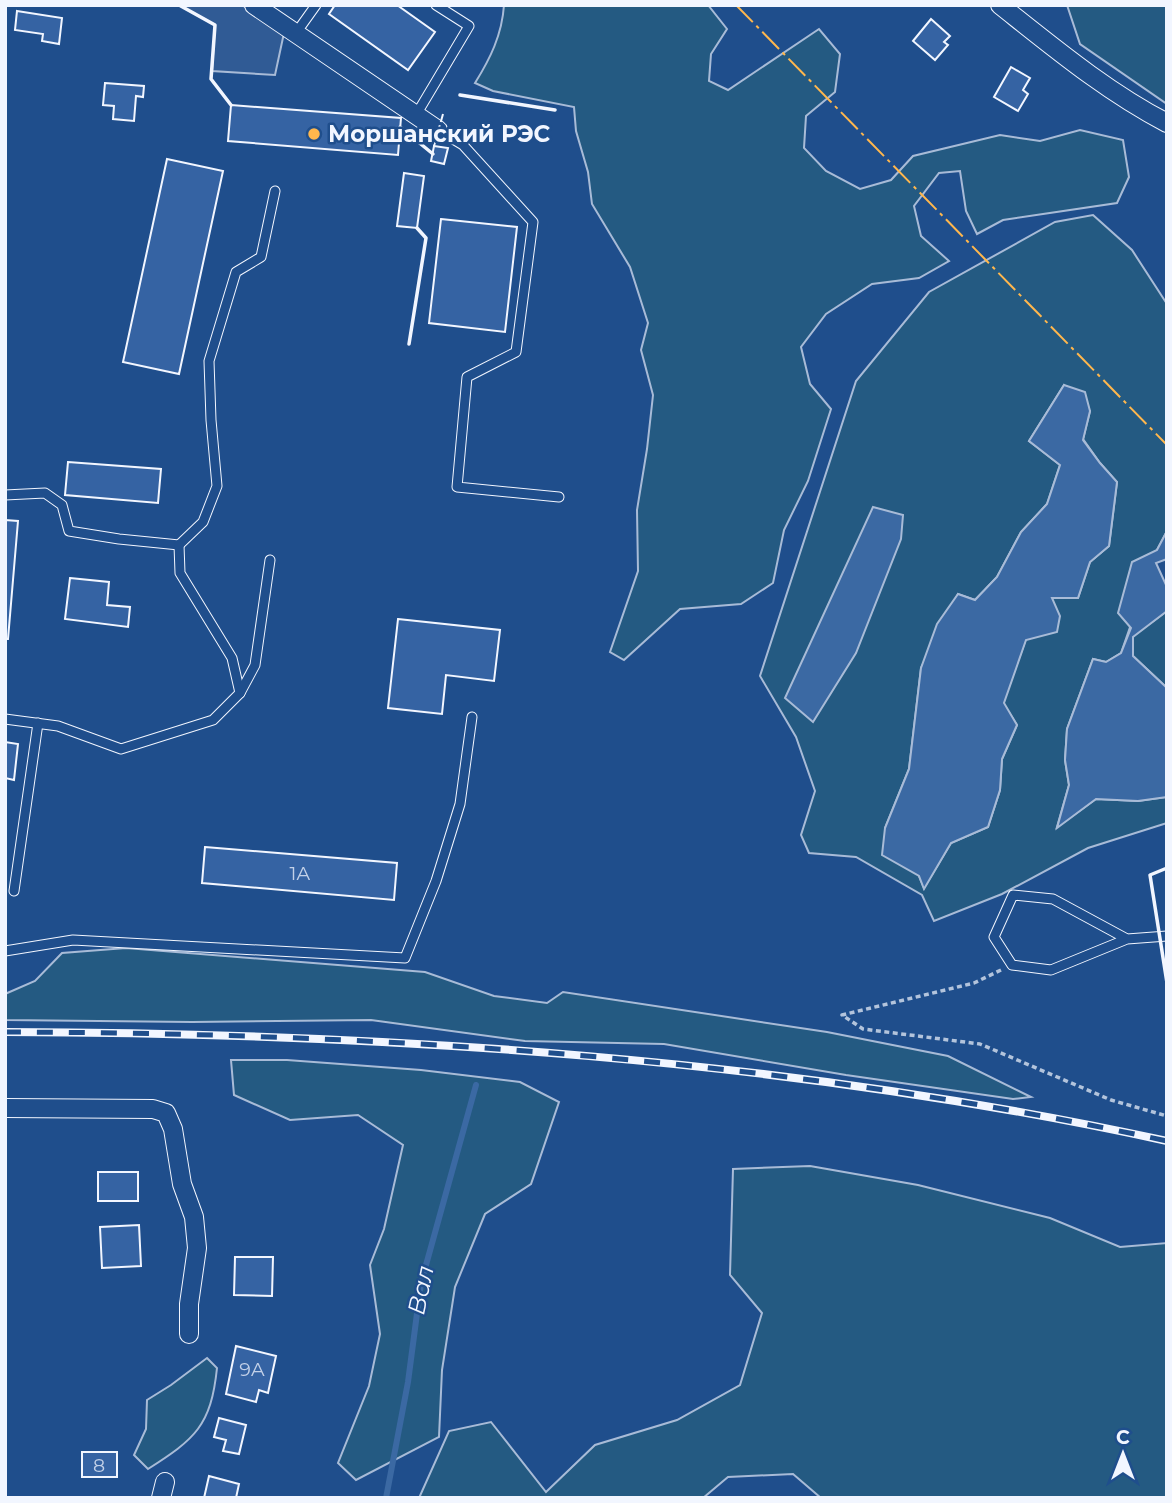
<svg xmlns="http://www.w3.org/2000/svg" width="1172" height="1503" font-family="Montserrat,sans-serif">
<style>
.green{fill:#245a82;stroke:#a8bbd7;stroke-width:2;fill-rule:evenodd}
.parking{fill:#305b95;stroke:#a8bbd7;stroke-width:2}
.water{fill:#3b69a3;stroke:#a8bbd7;stroke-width:2}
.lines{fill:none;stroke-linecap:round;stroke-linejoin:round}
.stream{stroke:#3b69a3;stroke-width:6}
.building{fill:#3563a3;stroke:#f2f6ff;stroke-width:2}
.service-casing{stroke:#f2f6ff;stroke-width:11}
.minor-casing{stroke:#f2f6ff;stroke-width:20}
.path{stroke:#b3c4dc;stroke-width:3.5;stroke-dasharray:5 3.5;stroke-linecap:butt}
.service{stroke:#1f4e8c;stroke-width:9}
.minor{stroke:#1f4e8c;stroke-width:18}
.rail-casing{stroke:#f2f6ff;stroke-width:8}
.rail{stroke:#1f4e8c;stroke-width:5;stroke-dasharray:16;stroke-linecap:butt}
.fence{stroke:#f2f6ff;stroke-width:2;stroke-dasharray:9 3.5;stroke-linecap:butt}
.wall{stroke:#f2f6ff;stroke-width:3.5}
.power{stroke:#ffb74d;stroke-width:2;stroke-dasharray:24 5 3.5 5;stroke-linecap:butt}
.poi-dot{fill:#ffb74d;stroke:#1f4e8c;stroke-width:2.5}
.labels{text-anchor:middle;stroke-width:5;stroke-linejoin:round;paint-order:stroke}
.number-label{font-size:19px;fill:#c3d1e8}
.poi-label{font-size:23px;font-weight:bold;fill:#f2f6ff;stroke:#1f4e8c;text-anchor:start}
.water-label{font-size:24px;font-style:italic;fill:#f2f6ff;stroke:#1f4e8c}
</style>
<rect width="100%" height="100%" fill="#1f4e8c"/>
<g class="green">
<path d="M504,5H708L727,29L711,54L709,81L728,90L819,29L840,54L835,92L806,116L804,148L826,171L860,189L891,180L913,156L1000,135L1040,141L1080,130L1123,140L1129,177L1117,203L1003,220L977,234L966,211L960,171L939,173L914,206L921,236L949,261L919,278L872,284L826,314L801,347L810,384L831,409L808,481L784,530L773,583L741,604L680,609L624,660L610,652L638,571L637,510L647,449L653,395L641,350L648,323L630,267L592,204L588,172L576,131L574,107L493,91L475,83C490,59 502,35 504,5Z"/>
<polygon points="1067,5 1167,5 1167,104 1080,44"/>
<path d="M1093,215L1132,250L1167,304V531L1157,550L1121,653L1106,662L1093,659L1067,729L1065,760L1069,785L1057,827L1096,799L1138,801L1167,797V823L1088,848L1002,894L934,921L922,895L856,857L809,853L801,835L815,791L796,737L760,676L856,381L929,292L1055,222ZM1064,385L1090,411L1083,439L1100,463L1117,482L1109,546L1090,562L1078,598L1052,597L1026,639L1003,703L1017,725L1002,759L1000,790L988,827L951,843L924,888L919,876L885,828L909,769L921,668L958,594L975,600L997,577L1021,532L1047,504L1060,465L1029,441Z"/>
<polygon points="1167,611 1167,688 1133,656 1133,636"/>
<polygon points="126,948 425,972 494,996 547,1003 563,992 827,1032 948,1056 1031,1097 1013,1099 846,1075 664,1044 525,1041 371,1020 192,1022 5,1020 5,994 35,981 62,953"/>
<polygon points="231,1060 287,1060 421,1070 520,1082 559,1102 531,1184 485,1214 455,1287 442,1370 439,1437 356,1480 338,1463 369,1386 380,1334 370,1265 384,1229 403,1145 358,1115 290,1120 234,1095"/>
<polygon points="810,1166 918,1185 1050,1218 1120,1247 1167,1243 1167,1498 821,1498 793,1474 728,1477 703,1498 419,1498 449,1431 491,1422 546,1492 595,1445 677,1420 740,1385 762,1313 730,1275 733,1169"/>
<path d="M207,1358L217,1368C211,1426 195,1439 148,1469L134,1455L146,1429L147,1400L171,1385Z"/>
</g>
<polygon class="parking" points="179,5 242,5 284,33 275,75 212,71 215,25"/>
<g class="water">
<polygon points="1064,385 1085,392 1090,411 1083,440 1100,463 1117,482 1109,546 1090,562 1078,598 1052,598 1060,616 1057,632 1026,640 1004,703 1017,725 1002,759 1000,790 988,827 951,843 924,889 919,876 882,855 885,828 909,769 921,668 937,624 958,594 975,600 997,577 1021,532 1047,504 1060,465 1029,441"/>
<polygon points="873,507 903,515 901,539 856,653 813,722 785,698"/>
<polygon points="1167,531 1167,559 1156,563 1167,587 1167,611 1133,637 1133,656 1167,688 1167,797 1138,801 1096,799 1057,828 1069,785 1065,760 1067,729 1093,659 1106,662 1121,653 1131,628 1118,613 1132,562 1157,550"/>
</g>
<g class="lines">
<polyline class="stream" points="386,1498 408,1382 421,1283 476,1085"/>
</g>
<g class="building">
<polygon points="335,5 397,5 435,32 408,70 329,14"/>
<polygon points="17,11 62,18 59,44 42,41 43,34 15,30"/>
<polygon points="931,19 950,36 944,42 948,45 935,60 913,41"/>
<polygon points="1011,67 1030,78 1023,90 1028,94 1018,111 994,97"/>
<polygon points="105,83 144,86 143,97 136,96 134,121 113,119 114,106 103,105"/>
<polygon points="231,105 401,118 398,155 228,141"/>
<polygon points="434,146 448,148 444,164 431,161"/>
<polygon points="167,159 223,171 179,374 123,362"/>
<polygon points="404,173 424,176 417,228 397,226"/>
<polygon points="441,219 517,227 505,332 429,323"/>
<polygon points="68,462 161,469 158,503 65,495"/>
<polygon points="5,520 18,521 8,639 5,639"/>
<polygon points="70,578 109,582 107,605 130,607 128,627 65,619"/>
<polygon points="398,619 500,630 494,681 446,675 442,714 388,708"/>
<polygon points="5,742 18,744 14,780 5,778"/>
<polygon points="205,847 397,863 394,900 202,883"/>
<rect x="98" y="1172" width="40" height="29"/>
<polygon points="139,1225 141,1266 102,1268 100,1227"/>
<polygon points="235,1257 273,1257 272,1296 234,1295"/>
<polygon points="236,1346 276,1356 268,1393 259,1390 256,1402 226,1394"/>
<polygon points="219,1418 246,1425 239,1454 223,1451 226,1440 214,1437"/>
<rect x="82" y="1452" width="35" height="25"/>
<polygon points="209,1476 239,1484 236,1498 204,1498"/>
</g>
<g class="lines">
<defs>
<g id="service">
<polyline points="296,33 316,5"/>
<polyline points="416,115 469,26 436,5"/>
<polyline points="438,130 463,145 533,222 516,352 467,377 457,487 559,497"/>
<polyline points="5,495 45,493 62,505 69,531 119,539 179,545 203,522 217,486 211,420 209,361 236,272 261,257 275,191"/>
<polyline points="179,545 180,573 232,658 240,693"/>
<polyline points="5,719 58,726 121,749 213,720 240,693 255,665 270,560"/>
<polyline points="14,891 38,723"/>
<polyline points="1127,939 1053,899 1013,895 994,937 1012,965 1051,970 1127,939 1167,936"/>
<polyline points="5,951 73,940 405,958 436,881 460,804 472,717"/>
</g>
<g id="minor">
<polyline points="254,5 438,130"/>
<path d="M1000,5C1053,47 1107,92 1167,123"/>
<polyline points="5,1108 153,1109 166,1113 173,1129 182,1184 194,1217 197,1248 189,1304 189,1334"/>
<polyline points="161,1498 165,1482"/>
</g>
</defs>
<use href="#service" class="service-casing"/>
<use href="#minor" class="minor-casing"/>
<polyline class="path" points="1001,970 974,983 842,1015 863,1029 980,1044 1111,1100 1167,1116"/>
<use href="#service" class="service"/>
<use href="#minor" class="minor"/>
<defs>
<path id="rail" d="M5,1032C389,1033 791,1059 1167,1141"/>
</defs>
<use href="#rail" class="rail-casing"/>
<use href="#rail" class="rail"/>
<polyline class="fence" points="434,146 443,114"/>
<g class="wall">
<polyline points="179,5 215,25 211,79 231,105"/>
<polyline points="460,95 555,110"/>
<polyline points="400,127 433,154"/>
<polyline points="409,344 426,238 417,228"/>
<polyline points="1167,868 1150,875 1167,983"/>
</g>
<polyline class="power" points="736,5 1167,445"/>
</g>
<circle class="poi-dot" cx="314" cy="134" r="7"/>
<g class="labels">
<g class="number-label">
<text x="300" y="880">1А</text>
<text x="252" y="1376">9А</text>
<text x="99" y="1472">8</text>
</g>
<g class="poi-label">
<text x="328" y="142">Моршанский РЭС</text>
</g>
<g class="water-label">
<text transform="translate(421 1290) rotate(-78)" y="8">Вал</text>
</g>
</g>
<rect width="1172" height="1503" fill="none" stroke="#f2f6ff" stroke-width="14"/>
<g transform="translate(1123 1454)" stroke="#1f4e8c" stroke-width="5" paint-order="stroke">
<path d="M0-5L12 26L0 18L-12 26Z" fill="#f2f6ff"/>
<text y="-10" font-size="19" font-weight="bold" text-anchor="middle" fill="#f2f6ff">С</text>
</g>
</svg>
